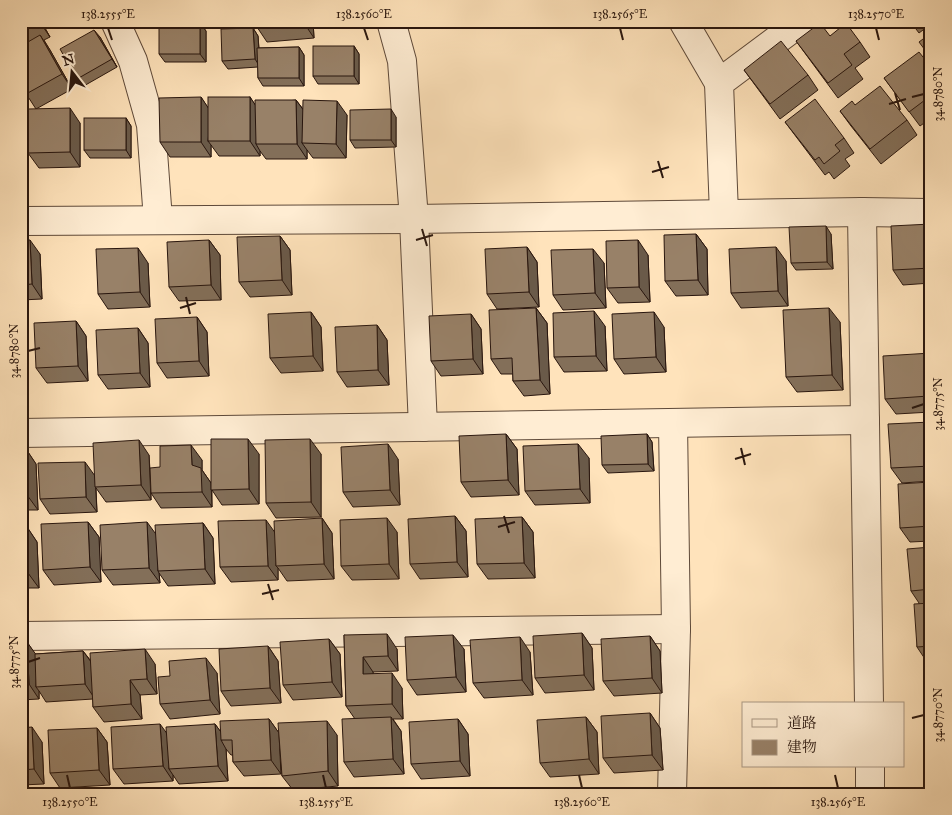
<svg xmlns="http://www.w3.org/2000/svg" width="952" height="815" font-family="'IM FELL Great Primer','Noto Serif JP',serif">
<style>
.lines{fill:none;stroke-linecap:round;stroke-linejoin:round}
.minor-casing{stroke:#5e4939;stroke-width:30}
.tertiary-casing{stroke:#5e4939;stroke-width:30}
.minor{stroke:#ffedd3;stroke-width:28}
.tertiary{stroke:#ffedd3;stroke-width:28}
.wall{fill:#836f59;stroke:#29160e}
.shaded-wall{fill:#6a5a49;stroke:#29160e}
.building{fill:#988168;stroke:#29160e}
.ticks{fill:none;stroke:#29160e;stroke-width:2}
.neatline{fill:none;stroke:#29160e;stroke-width:2}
.ticks-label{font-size:12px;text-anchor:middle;fill:#29160e}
</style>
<rect width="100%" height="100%" fill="#ffe3bb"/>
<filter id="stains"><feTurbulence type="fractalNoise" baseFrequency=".004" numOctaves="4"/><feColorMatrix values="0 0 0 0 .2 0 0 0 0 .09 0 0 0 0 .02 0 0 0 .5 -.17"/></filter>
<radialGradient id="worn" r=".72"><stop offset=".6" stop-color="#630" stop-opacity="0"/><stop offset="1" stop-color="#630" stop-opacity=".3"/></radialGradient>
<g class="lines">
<defs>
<g id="minor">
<polyline points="115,21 133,61 151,125 158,220"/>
<polyline points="391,21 402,61 414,219 423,427"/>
<polyline points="683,21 719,83"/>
<polyline points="862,212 869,704"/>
<polyline points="724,214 719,83 802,21"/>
<polyline points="21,433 865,420"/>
<polyline points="21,636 676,629"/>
<polyline points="870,766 870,794"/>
<polyline points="672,794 676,629 673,423"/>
</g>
<polyline id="tertiary" points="21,221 414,219 862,212 928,213 931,212"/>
</defs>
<use href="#minor" class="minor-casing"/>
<use href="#tertiary" class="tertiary-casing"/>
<use href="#minor" class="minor"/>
<use href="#tertiary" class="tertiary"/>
</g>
<g class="wall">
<polygon points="21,21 41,21 50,37 44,40 50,50 72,89 36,109 80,123 80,167 39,168 28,153 36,109 21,86"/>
<polygon points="256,21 313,21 314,38 267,42 257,27"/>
<polygon points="910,21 931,21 931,24 919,33"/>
<polygon points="200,23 206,31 206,62 165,62 159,54"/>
<polygon points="253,28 258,36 259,48 299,47 304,55 304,86 263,86 258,78 258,67 228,69 222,61"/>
<polygon points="830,36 860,42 870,57 855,68 863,79 838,98 796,41"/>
<polygon points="100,37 117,67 82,87 77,79"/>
<polygon points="354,46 359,54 359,84 318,84 313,76"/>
<polygon points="931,67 931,118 920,126 884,78"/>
<polygon points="744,70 808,75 818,90 780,119"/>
<polygon points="201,97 208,108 250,97 255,105 296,100 303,109 347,115 346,158 313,158 307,150 307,159 266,159 260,151 260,156 219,156 211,145 211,157 170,157 160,142"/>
<polygon points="840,111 907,120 917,135 881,164 851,126"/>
<polygon points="396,117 396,147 355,148 350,140"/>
<polygon points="126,118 131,126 131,158 90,158 84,150"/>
<polygon points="785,122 844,138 854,153 845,159 850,166 834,179 829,172 825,175"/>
<polygon points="931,224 931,283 903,285 893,270"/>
<polygon points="696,234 707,249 708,295 676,296 665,281"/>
<polygon points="831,234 833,269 796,270 791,263"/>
<polygon points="280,236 290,250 292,295 250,297 239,282"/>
<polygon points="21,240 40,254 42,299 21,300"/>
<polygon points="209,240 220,255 221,300 179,301 169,287"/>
<polygon points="527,247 537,262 539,307 497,309 487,294"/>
<polygon points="648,255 650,302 618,303 607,288"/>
<polygon points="786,261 788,306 741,308 731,293"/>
<polygon points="148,263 150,307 108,309 98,294"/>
<polygon points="604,263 606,308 563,310 553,295"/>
<polygon points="536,308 547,323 550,394 524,396 513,381 513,374 501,374 491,359"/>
<polygon points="311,312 321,327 323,371 281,373 270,358"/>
<polygon points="471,314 481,329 483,374 441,376 431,361"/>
<polygon points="197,317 207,332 209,376 167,378 157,363"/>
<polygon points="76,321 86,336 88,381 47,383 36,368"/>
<polygon points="840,322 843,390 797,392 786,377"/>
<polygon points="377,325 387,340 389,385 347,387 337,372"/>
<polygon points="605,326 607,371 564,372 554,357"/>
<polygon points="664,327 666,372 624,374 614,359"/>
<polygon points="138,328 148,343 150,387 108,389 98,375"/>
<polygon points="21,335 24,340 26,384 21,385"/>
<polygon points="931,353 931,412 896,414 885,399"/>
<polygon points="931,422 931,481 902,483 891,468"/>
<polygon points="506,434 517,449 519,495 471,497 461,482"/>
<polygon points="647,434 652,442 654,471 608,473 602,465"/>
<polygon points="21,449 26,449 36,464 38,510 21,510"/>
<polygon points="259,454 259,504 222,505 212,490 212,507 161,508 151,493 151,500 106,502 96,488 97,512 50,514 40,499 95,476 149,455 151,486 160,467 202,460 202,470 211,483"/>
<polygon points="321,454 321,517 276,518 266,503"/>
<polygon points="589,458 590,503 535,505 525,491"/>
<polygon points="398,459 400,505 353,507 343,492"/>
<polygon points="931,482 931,541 910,542 900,528"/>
<polygon points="455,516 466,531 468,577 420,579 410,564"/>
<polygon points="522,517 533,532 535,578 488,579 477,564"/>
<polygon points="322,518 332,533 334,579 287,581 278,568 278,580 231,582 220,567 275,532"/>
<polygon points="88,522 99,537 101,582 54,585 43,570"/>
<polygon points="203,523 213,538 215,584 168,586 159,573 160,583 113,585 102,570 156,534"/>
<polygon points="27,527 37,542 39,588 21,588 21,528"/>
<polygon points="397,532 399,579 352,580 341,566"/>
<polygon points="931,547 931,662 927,662 917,647 919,603 911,591"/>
<polygon points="582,633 592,648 594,690 545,693 535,678"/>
<polygon points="344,635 397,649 398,671 373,672 373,674 402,688 403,719 393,719 401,731 404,774 354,777 344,762 355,719 346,706"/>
<polygon points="650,636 660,651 662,693 614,696 603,681"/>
<polygon points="329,639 340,654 342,697 293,700 283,685"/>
<polygon points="21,642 27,642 35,654 83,651 91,661 155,664 157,694 140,695 142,719 104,722 93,707 93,699 46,702 39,691 39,699 21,700"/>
<polygon points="268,646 278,661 281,703 231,706 221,691"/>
<polygon points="464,649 466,692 417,695 407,680"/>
<polygon points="530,652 533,695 484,698 473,683"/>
<polygon points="217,673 220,714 170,719 160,704"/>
<polygon points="650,713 660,728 663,770 614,773 603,758"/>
<polygon points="586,717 597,732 599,774 550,777 540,763"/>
<polygon points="269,719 279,733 337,735 338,786 293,790 282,776 279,734 281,774 244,776 233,762 233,755 231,755 226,749 228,781 179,784 173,775 173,781 124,784 113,769 167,733 215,724 220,731"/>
<polygon points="458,719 468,734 470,776 421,779 411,764"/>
<polygon points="21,728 42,742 44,784 21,785"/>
<polygon points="97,728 107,742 110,785 60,788 50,773"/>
</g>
<g class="shaded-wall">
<polygon points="39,21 41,21 50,37"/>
<polygon points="304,21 313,21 314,38 304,23"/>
<polygon points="200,23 206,31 206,62 200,54"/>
<polygon points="253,28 258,36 260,67 255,59"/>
<polygon points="94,30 100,37 117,67 112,59"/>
<polygon points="40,35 50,50 72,89 62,74"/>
<polygon points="354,46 359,54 359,84 354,76"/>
<polygon points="299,47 304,55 304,86 299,78"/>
<polygon points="201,97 211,112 208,141 211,145 211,157 201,142"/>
<polygon points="250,97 260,112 256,144 260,151 260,156 250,141"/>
<polygon points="296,100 307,115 302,143 307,150 307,159 297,144"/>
<polygon points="337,101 347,115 346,158 336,144"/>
<polygon points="70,108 80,123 80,167 70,152"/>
<polygon points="391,109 396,117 396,147 391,140"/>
<polygon points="126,118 131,126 131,158 126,150"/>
<polygon points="826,226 831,234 833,269 827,262"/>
<polygon points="696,234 707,249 708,295 698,280"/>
<polygon points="280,236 290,250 292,295 282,280"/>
<polygon points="30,240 40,254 42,299 32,284"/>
<polygon points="209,240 220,255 221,300 211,285"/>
<polygon points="638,240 648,255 650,302 639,287"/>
<polygon points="527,247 537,262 539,307 529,292"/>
<polygon points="776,247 786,261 788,306 778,291"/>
<polygon points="138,248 148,263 150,307 140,292"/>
<polygon points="593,249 604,263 606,308 595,293"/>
<polygon points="536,308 547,323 550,394 540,380"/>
<polygon points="829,308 840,322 843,390 832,375"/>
<polygon points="594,311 605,326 607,371 596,356"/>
<polygon points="311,312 321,327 323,371 313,356"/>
<polygon points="654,312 664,327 666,372 656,357"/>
<polygon points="471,314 481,329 483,374 473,359"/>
<polygon points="197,317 207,332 209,376 199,361"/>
<polygon points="76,321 86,336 88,381 78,366"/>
<polygon points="377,325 387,340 389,385 378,370"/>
<polygon points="138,328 148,343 150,387 140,373"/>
<polygon points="21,335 24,340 26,384 21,377"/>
<polygon points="929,386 931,389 931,398 929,396"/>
<polygon points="506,434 517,449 519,495 508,480"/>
<polygon points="647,434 652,442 654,471 648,464"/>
<polygon points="248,439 259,454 259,504 249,489"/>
<polygon points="310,439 321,454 321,517 311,502"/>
<polygon points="139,440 149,455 151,500 141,485"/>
<polygon points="388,444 398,459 400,505 390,490"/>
<polygon points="578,444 589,458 590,503 580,489"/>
<polygon points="191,445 202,460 202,470 211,483 212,507 202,492 192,465"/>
<polygon points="26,449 36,464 38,510 27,495"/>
<polygon points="85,462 95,476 97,512 86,497"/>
<polygon points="455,516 466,531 468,577 457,562"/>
<polygon points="522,517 533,532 535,578 524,563"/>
<polygon points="322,518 332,533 334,579 324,564"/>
<polygon points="387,518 397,532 399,579 389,564"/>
<polygon points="266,520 276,534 276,566 278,568 278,580 268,566"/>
<polygon points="88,522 99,537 101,582 90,567"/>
<polygon points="147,522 158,537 158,571 159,573 160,583 149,568"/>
<polygon points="203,523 213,538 215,584 205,569"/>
<polygon points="27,527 37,542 39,588 28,573"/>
<polygon points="582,633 592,648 594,690 584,675"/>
<polygon points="387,634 397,649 398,671 388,656"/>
<polygon points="453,635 464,649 466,692 456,677"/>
<polygon points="650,636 660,651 662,693 652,678"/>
<polygon points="520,637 530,652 533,695 522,680"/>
<polygon points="329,639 340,654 342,697 332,682"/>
<polygon points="27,642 37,656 36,687 39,691 39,699 29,684"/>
<polygon points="268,646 278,661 281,703 270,688"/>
<polygon points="145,649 155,664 157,694 147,679"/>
<polygon points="83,651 94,666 95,699 85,684"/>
<polygon points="363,657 373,672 374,689 363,674"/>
<polygon points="206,658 217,673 220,714 210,700"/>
<polygon points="392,673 402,688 403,719 392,704"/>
<polygon points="130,680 140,695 142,719 131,704"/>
<polygon points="650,713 660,728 663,770 652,755"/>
<polygon points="391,717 401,731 404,774 393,759"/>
<polygon points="586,717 597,732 599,774 589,759"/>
<polygon points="269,719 279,733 281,774 271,760"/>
<polygon points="458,719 468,734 470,776 460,761"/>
<polygon points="327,721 337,735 338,786 328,771"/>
<polygon points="160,724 171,739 169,769 173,775 173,781 163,766"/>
<polygon points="215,724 226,739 221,740 226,749 228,781 218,766"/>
<polygon points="32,727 42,742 44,784 34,769"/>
<polygon points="97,728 107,742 110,785 99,770"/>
</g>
<g class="building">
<polygon points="21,21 39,21 39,22 21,32"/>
<polygon points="256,21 304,21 304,23 257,27"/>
<polygon points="200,23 200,54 159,54 159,24"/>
<polygon points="820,23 830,36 846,23 860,42 844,54 852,65 828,83 796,41"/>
<polygon points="253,28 255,59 222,61 221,29"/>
<polygon points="94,30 112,59 77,79 60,49"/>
<polygon points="931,33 931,58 919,42"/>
<polygon points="40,35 62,74 26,94 21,86 21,46"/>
<polygon points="781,41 808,75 770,104 744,70"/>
<rect x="313" y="46" width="41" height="30"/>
<polygon points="299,47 299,78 258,78 257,48"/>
<polygon points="919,52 931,67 931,107 925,100 909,112 884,78"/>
<polygon points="880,86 907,120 870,149 840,111 852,101 855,105"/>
<polygon points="201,97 201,142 160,142 159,98"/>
<rect x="208" y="97" width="42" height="44"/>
<polygon points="815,99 844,138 835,145 840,151 824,164 819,157 815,160 785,122"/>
<polygon points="255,100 296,100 297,144 256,144"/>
<polygon points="303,100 337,101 336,144 302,143"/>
<polygon points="70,108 70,152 28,153 28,109"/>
<polygon points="391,109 391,140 350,140 350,110"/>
<rect x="84" y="118" width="42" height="32"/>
<polygon points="931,224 931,268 893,270 891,226"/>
<polygon points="826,226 827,262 791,263 789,227"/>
<polygon points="696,234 698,280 665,281 664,235"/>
<polygon points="280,236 282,280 239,282 237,237"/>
<polygon points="21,240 30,240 32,284 21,285"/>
<polygon points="209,240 211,285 169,287 167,242"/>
<polygon points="638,240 639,287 607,288 606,241"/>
<polygon points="527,247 529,292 487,294 485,249"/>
<polygon points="776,247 778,291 731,293 729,249"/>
<polygon points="138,248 140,292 98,294 96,249"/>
<polygon points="593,249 595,293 553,295 551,250"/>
<polygon points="536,308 540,380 513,381 512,358 491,359 489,310"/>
<polygon points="829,308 832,375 786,377 783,310"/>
<polygon points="594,311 596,356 554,357 553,313"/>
<polygon points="311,312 313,356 270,358 268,314"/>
<polygon points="654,312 656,357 614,359 612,314"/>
<polygon points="471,314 473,359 431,361 429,316"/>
<polygon points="197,317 199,361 157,363 155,319"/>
<polygon points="76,321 78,366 36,368 34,323"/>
<polygon points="377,325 378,370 337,372 335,327"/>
<polygon points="138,328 140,373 98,375 96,330"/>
<polygon points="931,353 931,386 929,386 929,396 885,399 883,356"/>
<polygon points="931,422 931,466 891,468 888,424"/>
<polygon points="506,434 508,480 461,482 459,436"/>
<polygon points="647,434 648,464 602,465 601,436"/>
<polygon points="211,439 248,439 249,489 211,490"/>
<polygon points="310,439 311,502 266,503 265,440"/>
<polygon points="139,440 141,485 95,487 93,443"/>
<polygon points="388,444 390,490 343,492 341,447"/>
<polygon points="578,444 580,489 525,491 523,446"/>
<polygon points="191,445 192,465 201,468 202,492 151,493 150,468 160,467 160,446"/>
<polygon points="21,449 26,449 27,495 21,495"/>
<polygon points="85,462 86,497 40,499 38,463"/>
<polygon points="931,482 931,526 900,528 898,484"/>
<polygon points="455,516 457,562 410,564 408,519"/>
<polygon points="522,517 524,563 477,564 475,519"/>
<polygon points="322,518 324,564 276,566 274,521"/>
<polygon points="387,518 389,564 341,566 340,520"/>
<polygon points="266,520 268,566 220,567 218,521"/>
<polygon points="88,522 90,567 43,570 41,524"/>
<polygon points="147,522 149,568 102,570 100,525"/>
<polygon points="203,523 205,569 158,571 155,525"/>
<polygon points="27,527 28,573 21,573 21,528"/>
<polygon points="931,547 931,589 911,591 907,549"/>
<polygon points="931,603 931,646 917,647 914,604"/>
<polygon points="582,633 584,675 535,678 533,636"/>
<polygon points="387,634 388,656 363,657 363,674 392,673 392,704 346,706 344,635"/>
<polygon points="453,635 456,677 407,680 405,637"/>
<polygon points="650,636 652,678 603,681 601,639"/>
<polygon points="520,637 522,680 473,683 470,640"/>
<polygon points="329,639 332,682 283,685 280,642"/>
<polygon points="21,642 27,642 29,684 21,685"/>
<polygon points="268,646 270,688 221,691 219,649"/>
<polygon points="145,649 147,679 130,680 131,704 93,707 90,653"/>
<polygon points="83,651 85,684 36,687 35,654"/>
<polygon points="206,658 210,700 160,704 158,677 170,676 169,661"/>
<polygon points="650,713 652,755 603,758 601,716"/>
<polygon points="391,717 393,759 344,762 342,719"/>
<polygon points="586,717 589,759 540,763 537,720"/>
<polygon points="269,719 271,760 233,762 232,740 221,740 220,721"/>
<polygon points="458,719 460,761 411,764 409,722"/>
<polygon points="327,721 328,771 282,776 278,723"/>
<polygon points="160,724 163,766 113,769 111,727"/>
<polygon points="215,724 218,766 169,769 166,727"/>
<polygon points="32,727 34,769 21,770 21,728"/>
<polygon points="97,728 99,770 50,773 48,730"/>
</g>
<path class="ticks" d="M108,28L112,40M364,28L368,40M620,28L623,40M876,28L879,40M895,93L900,110M912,97L924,94M889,104L906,99M658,161L663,178M652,172L669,167M422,229L427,246M416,240L433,235M186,297L190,314M180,308L196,303M28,351L40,348M912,408L924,404M741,448L745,465M735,459L751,454M504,516L509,533M498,527L515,522M268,584L273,600M262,594L279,590M28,662L40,658M912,718L924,715M67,775L70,788M323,775L326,788M579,775L582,788M835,775L838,788"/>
<rect width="952" height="815" fill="none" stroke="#ffe3bb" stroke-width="55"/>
<rect x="742" y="702" width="162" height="65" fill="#ffedd3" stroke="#a99784"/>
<rect x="752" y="719" width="25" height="8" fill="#ffedd3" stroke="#a99784"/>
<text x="787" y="728" font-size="15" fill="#29160e">道路</text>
<rect x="752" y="740" width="25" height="15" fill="#988168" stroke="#a99784"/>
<text x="787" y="752" font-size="15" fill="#29160e">建物</text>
<g transform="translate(72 72) rotate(344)" stroke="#ffedd3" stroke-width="4" paint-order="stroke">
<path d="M0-4L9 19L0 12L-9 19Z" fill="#29160e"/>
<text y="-8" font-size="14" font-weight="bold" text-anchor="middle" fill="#29160e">N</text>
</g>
<rect x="28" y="28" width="896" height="760" class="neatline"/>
<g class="ticks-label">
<text x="108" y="18">138.2555°E</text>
<text x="364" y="18">138.2560°E</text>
<text x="620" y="18">138.2565°E</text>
<text x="876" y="18">138.2570°E</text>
<text transform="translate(938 94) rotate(-90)" y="4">34.8780°N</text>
<text transform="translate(14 351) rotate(-90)" y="4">34.8780°N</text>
<text transform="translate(938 404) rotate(-90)" y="4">34.8775°N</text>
<text transform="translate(14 662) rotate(-90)" y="4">34.8775°N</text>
<text transform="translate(938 715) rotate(-90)" y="4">34.8770°N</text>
<text x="70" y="806">138.2550°E</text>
<text x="326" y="806">138.2555°E</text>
<text x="582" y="806">138.2560°E</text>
<text x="838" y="806">138.2565°E</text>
</g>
<rect width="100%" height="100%" filter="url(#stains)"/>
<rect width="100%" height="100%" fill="url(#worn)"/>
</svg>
